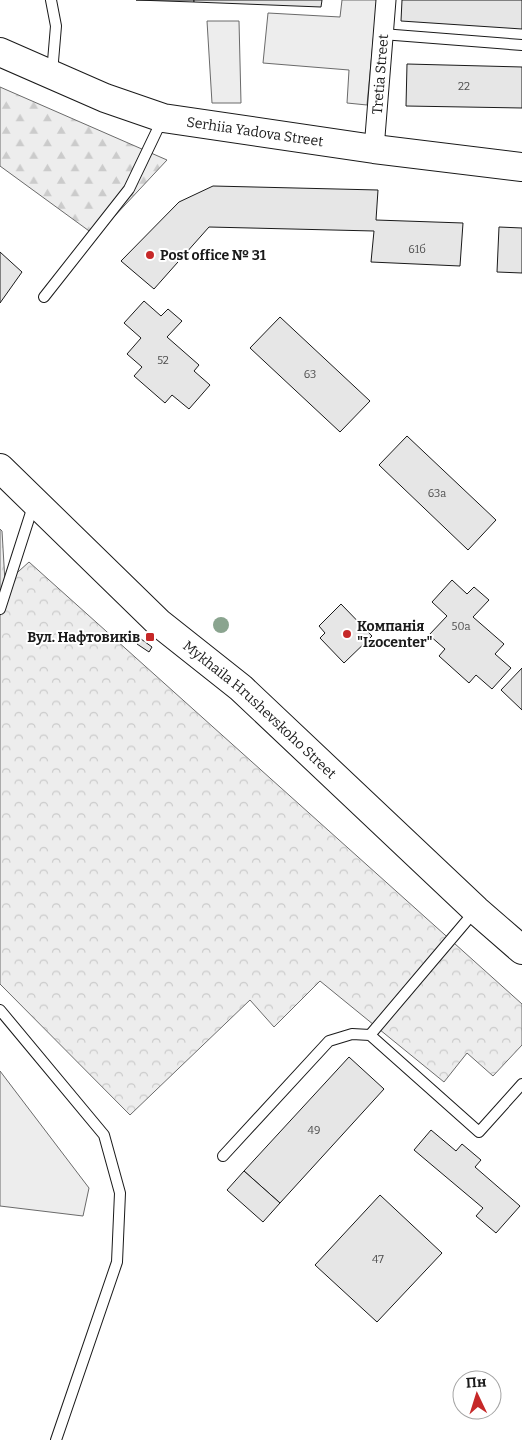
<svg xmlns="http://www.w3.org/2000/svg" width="522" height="1440" font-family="Bitter,serif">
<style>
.forest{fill:url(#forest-firs);stroke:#6a6a6a}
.park{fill:url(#park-crowns);stroke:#6a6a6a}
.pitch{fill:#ededed;stroke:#6a6a6a}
.building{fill:#e6e6e6;stroke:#1a1a1a}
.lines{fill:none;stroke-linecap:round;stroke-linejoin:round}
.lane-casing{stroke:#1a1a1a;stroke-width:12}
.street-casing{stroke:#1a1a1a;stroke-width:21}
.secondary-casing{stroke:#1a1a1a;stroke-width:30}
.primary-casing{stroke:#1a1a1a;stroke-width:30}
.lane{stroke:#fff;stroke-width:10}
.street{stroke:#fff;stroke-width:19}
.secondary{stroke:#fff;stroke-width:28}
.primary{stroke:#fff;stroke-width:28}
.tree{fill:#8aa48f}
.poi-dot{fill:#c62828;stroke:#fff;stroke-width:2}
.labels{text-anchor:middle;stroke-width:4;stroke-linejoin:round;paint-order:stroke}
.number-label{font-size:11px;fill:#4d4d4d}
.street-label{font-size:14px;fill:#1a1a1a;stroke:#fff}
.poi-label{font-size:14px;font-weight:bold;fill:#1a1a1a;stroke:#fff;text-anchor:start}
</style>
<defs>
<pattern id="forest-firs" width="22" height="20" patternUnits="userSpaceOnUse" patternTransform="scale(1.25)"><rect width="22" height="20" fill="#ededed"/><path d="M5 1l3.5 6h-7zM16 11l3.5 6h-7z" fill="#cbcbcb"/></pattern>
<pattern id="park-crowns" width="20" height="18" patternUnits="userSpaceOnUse" patternTransform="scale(1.25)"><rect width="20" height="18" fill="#ededed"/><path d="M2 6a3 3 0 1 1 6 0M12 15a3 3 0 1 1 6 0" fill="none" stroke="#cbcbcb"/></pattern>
</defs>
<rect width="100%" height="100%" fill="#fff"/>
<polygon class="forest" points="0,87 167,160 96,236 0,166"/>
<g class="park">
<polygon points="0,529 2,531 5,582 0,598"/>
<polygon points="29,562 522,1004 522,1045 493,1076 467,1053 444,1082 320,981 274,1027 250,1000 130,1115 0,984 0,616 9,580"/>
</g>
<g class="pitch">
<polygon points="342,0 377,0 367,105 347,103 349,70 263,63 268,13 340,17"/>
<polygon points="207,21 239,21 241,103 212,103"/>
<polygon points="0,1071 89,1188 83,1216 0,1206"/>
</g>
<g class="building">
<polygon points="136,0 194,0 194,2"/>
<polygon points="194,0 322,0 321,7 194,2"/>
<polygon points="402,0 522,0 522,29 401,21"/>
<polygon points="407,64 522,67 522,108 406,106"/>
<polygon points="213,186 378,190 376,220 463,223 460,266 371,262 374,231 209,227 154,289 121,261 179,202"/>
<polygon points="499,227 522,228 522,273 497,272"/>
<polygon points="0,252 22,272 0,303"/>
<polygon points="144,301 161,316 168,309 182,321 167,337 199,365 194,371 210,385 189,409 172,395 165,403 134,376 142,367 127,354 141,338 124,323"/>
<polygon points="280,317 370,401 340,432 250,348"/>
<polygon points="407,436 496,520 468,550 379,465"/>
<polygon points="452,580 467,594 474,587 489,600 473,617 504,644 495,654 511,668 492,689 476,675 469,683 439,656 445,649 429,635 447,616 432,602"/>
<polygon points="341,604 372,636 344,663 320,638 325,633 319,626"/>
<polygon points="141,639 152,647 149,652 137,644"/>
<polygon points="522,668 522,710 501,690"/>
<polygon points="349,1057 384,1089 280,1203 244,1171"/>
<polygon points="431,1130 456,1151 462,1144 481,1160 475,1167 520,1206 496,1233 476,1216 483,1208 414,1150"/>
<polygon points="244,1171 280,1203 263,1222 227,1190"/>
<polygon points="380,1195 442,1253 377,1322 315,1265"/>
</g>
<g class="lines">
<defs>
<g id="lane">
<polyline points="51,0 56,26 52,73"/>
<polyline points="382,34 522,45"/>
<polyline points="44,297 129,189 162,120"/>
<polyline points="0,609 34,503"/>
<polyline points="0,1010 104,1135 120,1193 117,1262 56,1440"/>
<polyline points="370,1035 475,911"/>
<polyline points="223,1156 329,1041 352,1034 370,1035 479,1132 522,1084"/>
</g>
<g id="street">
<path id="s1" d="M374,149L386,0"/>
</g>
<g id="secondary">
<path id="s2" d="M0,52L105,98L163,118L374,149L522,167"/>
</g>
<g id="primary">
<path id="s3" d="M0,468L159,623L241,688L476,910L522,950"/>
</g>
</defs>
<use href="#lane" class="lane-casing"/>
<use href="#street" class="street-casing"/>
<use href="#secondary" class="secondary-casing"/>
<use href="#primary" class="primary-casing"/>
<use href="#lane" class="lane"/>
<use href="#street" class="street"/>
<use href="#secondary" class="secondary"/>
<use href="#primary" class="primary"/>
</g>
<circle class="tree" cx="221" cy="625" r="8"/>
<g class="poi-dot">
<circle cx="150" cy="255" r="5"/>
<circle cx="347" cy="634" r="5"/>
<rect x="145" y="632" width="10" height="10" rx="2.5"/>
</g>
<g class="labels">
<g class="number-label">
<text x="464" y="90">22</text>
<text x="417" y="253">61б</text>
<text x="163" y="364">52</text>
<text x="310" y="378">63</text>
<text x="437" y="497">63а</text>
<text x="461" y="630">50а</text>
<text x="314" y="1134">49</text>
<text x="378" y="1263">47</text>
</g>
<g class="street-label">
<text dy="5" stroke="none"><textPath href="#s1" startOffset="75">Tretia Street</textPath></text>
<text dy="5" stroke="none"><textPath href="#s2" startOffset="269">Serhiia Yadova Street</textPath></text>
<text dy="5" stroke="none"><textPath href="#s3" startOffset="355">Mykhaila Hrushevskoho Street</textPath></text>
</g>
<g class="poi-label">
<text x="160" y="260">Post office № 31</text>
<text x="357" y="631">Компанія<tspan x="357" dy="16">"Izocenter"</tspan></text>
<text x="140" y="642" text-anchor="end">Вул. Нафтовиків</text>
</g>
</g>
<g transform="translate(477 1395) rotate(356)"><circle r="24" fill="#ffffff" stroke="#a3a3a3"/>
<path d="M0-4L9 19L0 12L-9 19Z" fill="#c62828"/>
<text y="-8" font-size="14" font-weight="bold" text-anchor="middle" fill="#1a1a1a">Пн</text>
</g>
</svg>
